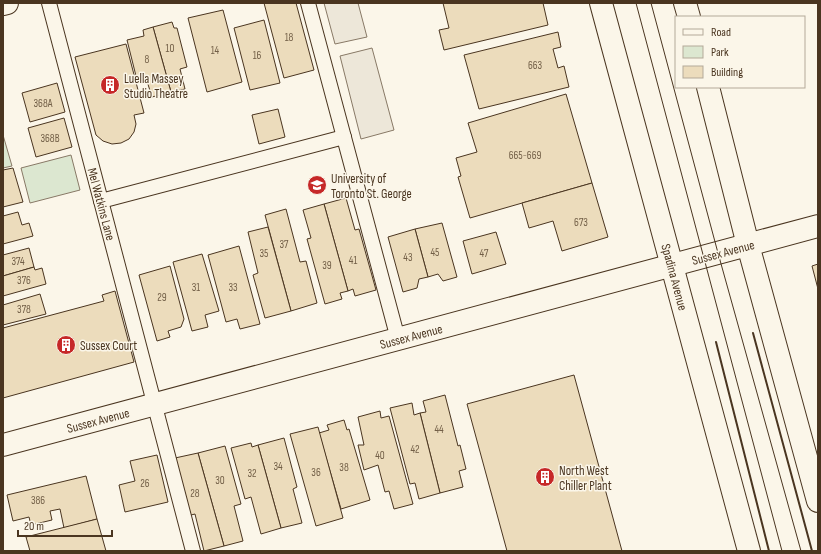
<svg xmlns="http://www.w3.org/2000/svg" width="821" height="554" font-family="'Sofia Sans Condensed',sans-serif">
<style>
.green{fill:#dce7d0;stroke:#887966}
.parking{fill:#ede7d9;stroke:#887966}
.building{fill:#ecdcbc;stroke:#4a3520}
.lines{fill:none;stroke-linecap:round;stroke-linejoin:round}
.service-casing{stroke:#4a3520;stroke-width:16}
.minor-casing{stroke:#4a3520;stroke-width:24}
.primary-casing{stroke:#4a3520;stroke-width:24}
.service{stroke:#fbf6e9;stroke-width:14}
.minor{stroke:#fbf6e9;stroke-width:22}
.primary{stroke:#fbf6e9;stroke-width:22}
.tram{stroke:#4a3520;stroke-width:1}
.wall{stroke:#4a3520;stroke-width:2}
.labels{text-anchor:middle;stroke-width:3;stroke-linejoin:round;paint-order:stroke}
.number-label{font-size:11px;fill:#725f47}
.poi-label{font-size:13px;fill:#4a3520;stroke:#fbf6e9;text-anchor:start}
.street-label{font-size:13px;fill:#4a3520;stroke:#fbf6e9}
</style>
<rect width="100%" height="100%" fill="#fbf6e9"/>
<g class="green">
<polygon points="3,135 12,166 3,168"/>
<polygon points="71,155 80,190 30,203 21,168"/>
</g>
<g class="parking">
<polygon points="324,3 358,3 367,37 335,44"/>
<polygon points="372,48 394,130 361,139 340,56"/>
</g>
<g class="building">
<polygon points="264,3 296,3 314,70 284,78"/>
<polygon points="443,3 543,3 548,25 444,50 439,30 449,28"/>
<polygon points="223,10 242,82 207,92 188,18"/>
<polygon points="264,20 280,83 250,90 234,28"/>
<polygon points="172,22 174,28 177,28 187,67 180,69 185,89 171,92 153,27"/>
<polygon points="153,27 171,92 152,97 146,78 137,80 127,40 144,36 143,30"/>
<polygon points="558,32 561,47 553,49 558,68 564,66 569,87 479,109 464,55"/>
<polygon points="126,44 144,113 134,115 136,124 134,132 129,139 121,143 112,144 103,141 96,135 75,57"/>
<polygon points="57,83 65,112 30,122 22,93"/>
<polygon points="566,94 592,183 470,218 458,177 461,176 456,158 477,152 468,123"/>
<polygon points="278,109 285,137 259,144 252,115"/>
<polygon points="64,118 72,147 36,157 28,128"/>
<polygon points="13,168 23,202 3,207 3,170"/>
<polygon points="592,183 608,237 562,251 553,221 529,228 522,203"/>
<polygon points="346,198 355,230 359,229 376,290 355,296 353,289 348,291 324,204"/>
<polygon points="324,204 348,291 340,293 342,299 325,304 307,239 311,238 303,210"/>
<polygon points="286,209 300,262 306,261 317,303 291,311 265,215"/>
<polygon points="18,212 22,225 29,223 33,236 3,244 3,216"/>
<polygon points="442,223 457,277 443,281 438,274 428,277 415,229"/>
<polygon points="268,227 291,311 265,318 253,275 258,273 248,232"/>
<polygon points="415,229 428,277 419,279 417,288 403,292 388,237"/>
<polygon points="496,232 506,264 472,274 463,241"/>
<polygon points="239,246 260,324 240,329 237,319 226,322 208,255"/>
<polygon points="29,248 34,267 3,276 3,255"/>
<polygon points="202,254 219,311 205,315 208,327 192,331 173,262"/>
<polygon points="818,264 818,289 812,266"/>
<polygon points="170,266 184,319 181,327 168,331 170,337 157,341 139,275"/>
<polygon points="34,267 35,270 42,268 46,284 3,296 3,276"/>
<polygon points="115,291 134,362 3,398 3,328 104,301 102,295"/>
<polygon points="40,294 46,314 3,325 3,305"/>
<polygon points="574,375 622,551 507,551 467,404"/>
<polygon points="445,395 458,446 460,445 466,469 459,471 463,487 440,493 420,413 426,412 423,401"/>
<polygon points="412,403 414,415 420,413 440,493 419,499 415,483 410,484 390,408"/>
<polygon points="380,411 381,418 389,416 413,504 394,509 389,491 385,492 378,465 364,470 358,445 364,445 358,417"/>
<polygon points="344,420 347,430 349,429 370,500 341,509 319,433 329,430 327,425"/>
<polygon points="318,427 343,518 316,526 290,434"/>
<polygon points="284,438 297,487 293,489 302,523 281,528 258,445"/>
<polygon points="251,443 252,447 258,445 281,528 261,534 251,497 245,499 231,448"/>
<polygon points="225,446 241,504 234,506 243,541 224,546 198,453"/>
<polygon points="198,453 224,546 204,551 195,514 187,516 175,458"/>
<polygon points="157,455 168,502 125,512 119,485 135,481 130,461"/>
<polygon points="86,476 97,519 64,528 60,509 50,511 52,520 31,525 29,517 13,521 7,495"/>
<polygon points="97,519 106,551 30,551 26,537"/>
</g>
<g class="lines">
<defs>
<g id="service">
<polyline points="49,3 193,551"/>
<polyline points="308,3 398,339"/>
<polyline points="101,201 344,137"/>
</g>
<g id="minor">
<polyline points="3,4 7,3"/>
<polyline points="3,445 818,226"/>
</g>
<g id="primary">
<polyline points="601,3 749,551"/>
<polyline points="685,3 689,17"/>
<polyline points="708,87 748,245 818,501"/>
</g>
</defs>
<use href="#service" class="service-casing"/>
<use href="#minor" class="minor-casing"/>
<use href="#primary" class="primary-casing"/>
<use href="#service" class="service"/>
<use href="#minor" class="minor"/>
<use href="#primary" class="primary"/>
<g class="tram">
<polyline points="636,3 782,551"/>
<polyline points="651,3 718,253 801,551"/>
</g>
<g class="wall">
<polyline points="753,333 812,551"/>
<polyline points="716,342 769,551"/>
</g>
</g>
<defs>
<symbol id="building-disc" viewBox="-11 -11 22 22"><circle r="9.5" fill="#c62828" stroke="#fbf6e9"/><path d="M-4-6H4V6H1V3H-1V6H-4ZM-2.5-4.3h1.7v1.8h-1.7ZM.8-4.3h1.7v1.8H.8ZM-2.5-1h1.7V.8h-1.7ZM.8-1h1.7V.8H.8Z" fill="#fff"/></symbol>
<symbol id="university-disc" viewBox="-11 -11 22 22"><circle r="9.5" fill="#c62828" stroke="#fbf6e9"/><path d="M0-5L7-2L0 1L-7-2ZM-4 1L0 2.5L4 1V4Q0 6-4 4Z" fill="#fff"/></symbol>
</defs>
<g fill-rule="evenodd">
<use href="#building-disc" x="99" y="74" width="22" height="22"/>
<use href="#university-disc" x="306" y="174" width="22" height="22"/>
<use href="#building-disc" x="55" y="334" width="22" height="22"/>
<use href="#building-disc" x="534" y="466" width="22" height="22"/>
</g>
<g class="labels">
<g class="number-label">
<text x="289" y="41">18</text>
<text x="170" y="52">10</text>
<text x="215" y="54">14</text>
<text x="257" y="59">16</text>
<text x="147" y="63">8</text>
<text x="535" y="69">663</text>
<text x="43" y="107">368A</text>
<text x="50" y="142">368B</text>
<text x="525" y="159">665-669</text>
<text x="581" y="226">673</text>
<text x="284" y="248">37</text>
<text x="435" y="256">45</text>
<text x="264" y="257">35</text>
<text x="484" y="257">47</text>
<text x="408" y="261">43</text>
<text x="353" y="264">41</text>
<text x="18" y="265">374</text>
<text x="327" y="269">39</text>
<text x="24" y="284">376</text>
<text x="196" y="291">31</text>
<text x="233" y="291">33</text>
<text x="162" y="301">29</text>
<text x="24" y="313">378</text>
<text x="439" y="433">44</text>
<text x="415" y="453">42</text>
<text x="380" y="459">40</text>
<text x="278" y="470">34</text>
<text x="344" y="471">38</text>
<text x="316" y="476">36</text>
<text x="252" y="477">32</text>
<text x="220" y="484">30</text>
<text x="145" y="487">26</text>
<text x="195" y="497">28</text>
<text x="38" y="504">386</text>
</g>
<g class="poi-label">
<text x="124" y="83">Luella Massey<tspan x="124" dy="15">Studio Theatre</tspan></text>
<text x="331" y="183">University of<tspan x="331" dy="15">Toronto St. George</tspan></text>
<text x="80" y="350">Sussex Court</text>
<text x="559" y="475">North West<tspan x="559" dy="15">Chiller Plant</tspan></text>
</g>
<g class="street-label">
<text transform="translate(102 204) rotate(75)" y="5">Mel Watkins Lane</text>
<text transform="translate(723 252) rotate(-15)" y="5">Sussex Avenue</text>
<text transform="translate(675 277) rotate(75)" y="5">Spadina Avenue</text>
<text transform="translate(411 336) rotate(-15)" y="5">Sussex Avenue</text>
<text transform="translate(98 420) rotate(-15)" y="5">Sussex Avenue</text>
</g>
</g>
<rect width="821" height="554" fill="none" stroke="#4a3520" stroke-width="8"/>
<rect x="675" y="16" width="130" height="72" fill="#fbf6e9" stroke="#b4a999"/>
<rect x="683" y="29" width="20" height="6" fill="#fbf6e9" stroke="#b4a999"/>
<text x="711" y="36" font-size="12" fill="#4a3520">Road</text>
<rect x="683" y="46" width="20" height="12" fill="#dce7d0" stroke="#b4a999"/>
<text x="711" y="56" font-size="12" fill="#4a3520">Park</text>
<rect x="683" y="66" width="20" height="12" fill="#ecdcbc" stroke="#b4a999"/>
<text x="711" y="76" font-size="12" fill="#4a3520">Building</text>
<path d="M18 530v6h94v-6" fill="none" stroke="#4a3520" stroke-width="2"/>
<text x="24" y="530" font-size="12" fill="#4a3520" stroke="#fbf6e9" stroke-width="3" paint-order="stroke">20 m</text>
</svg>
